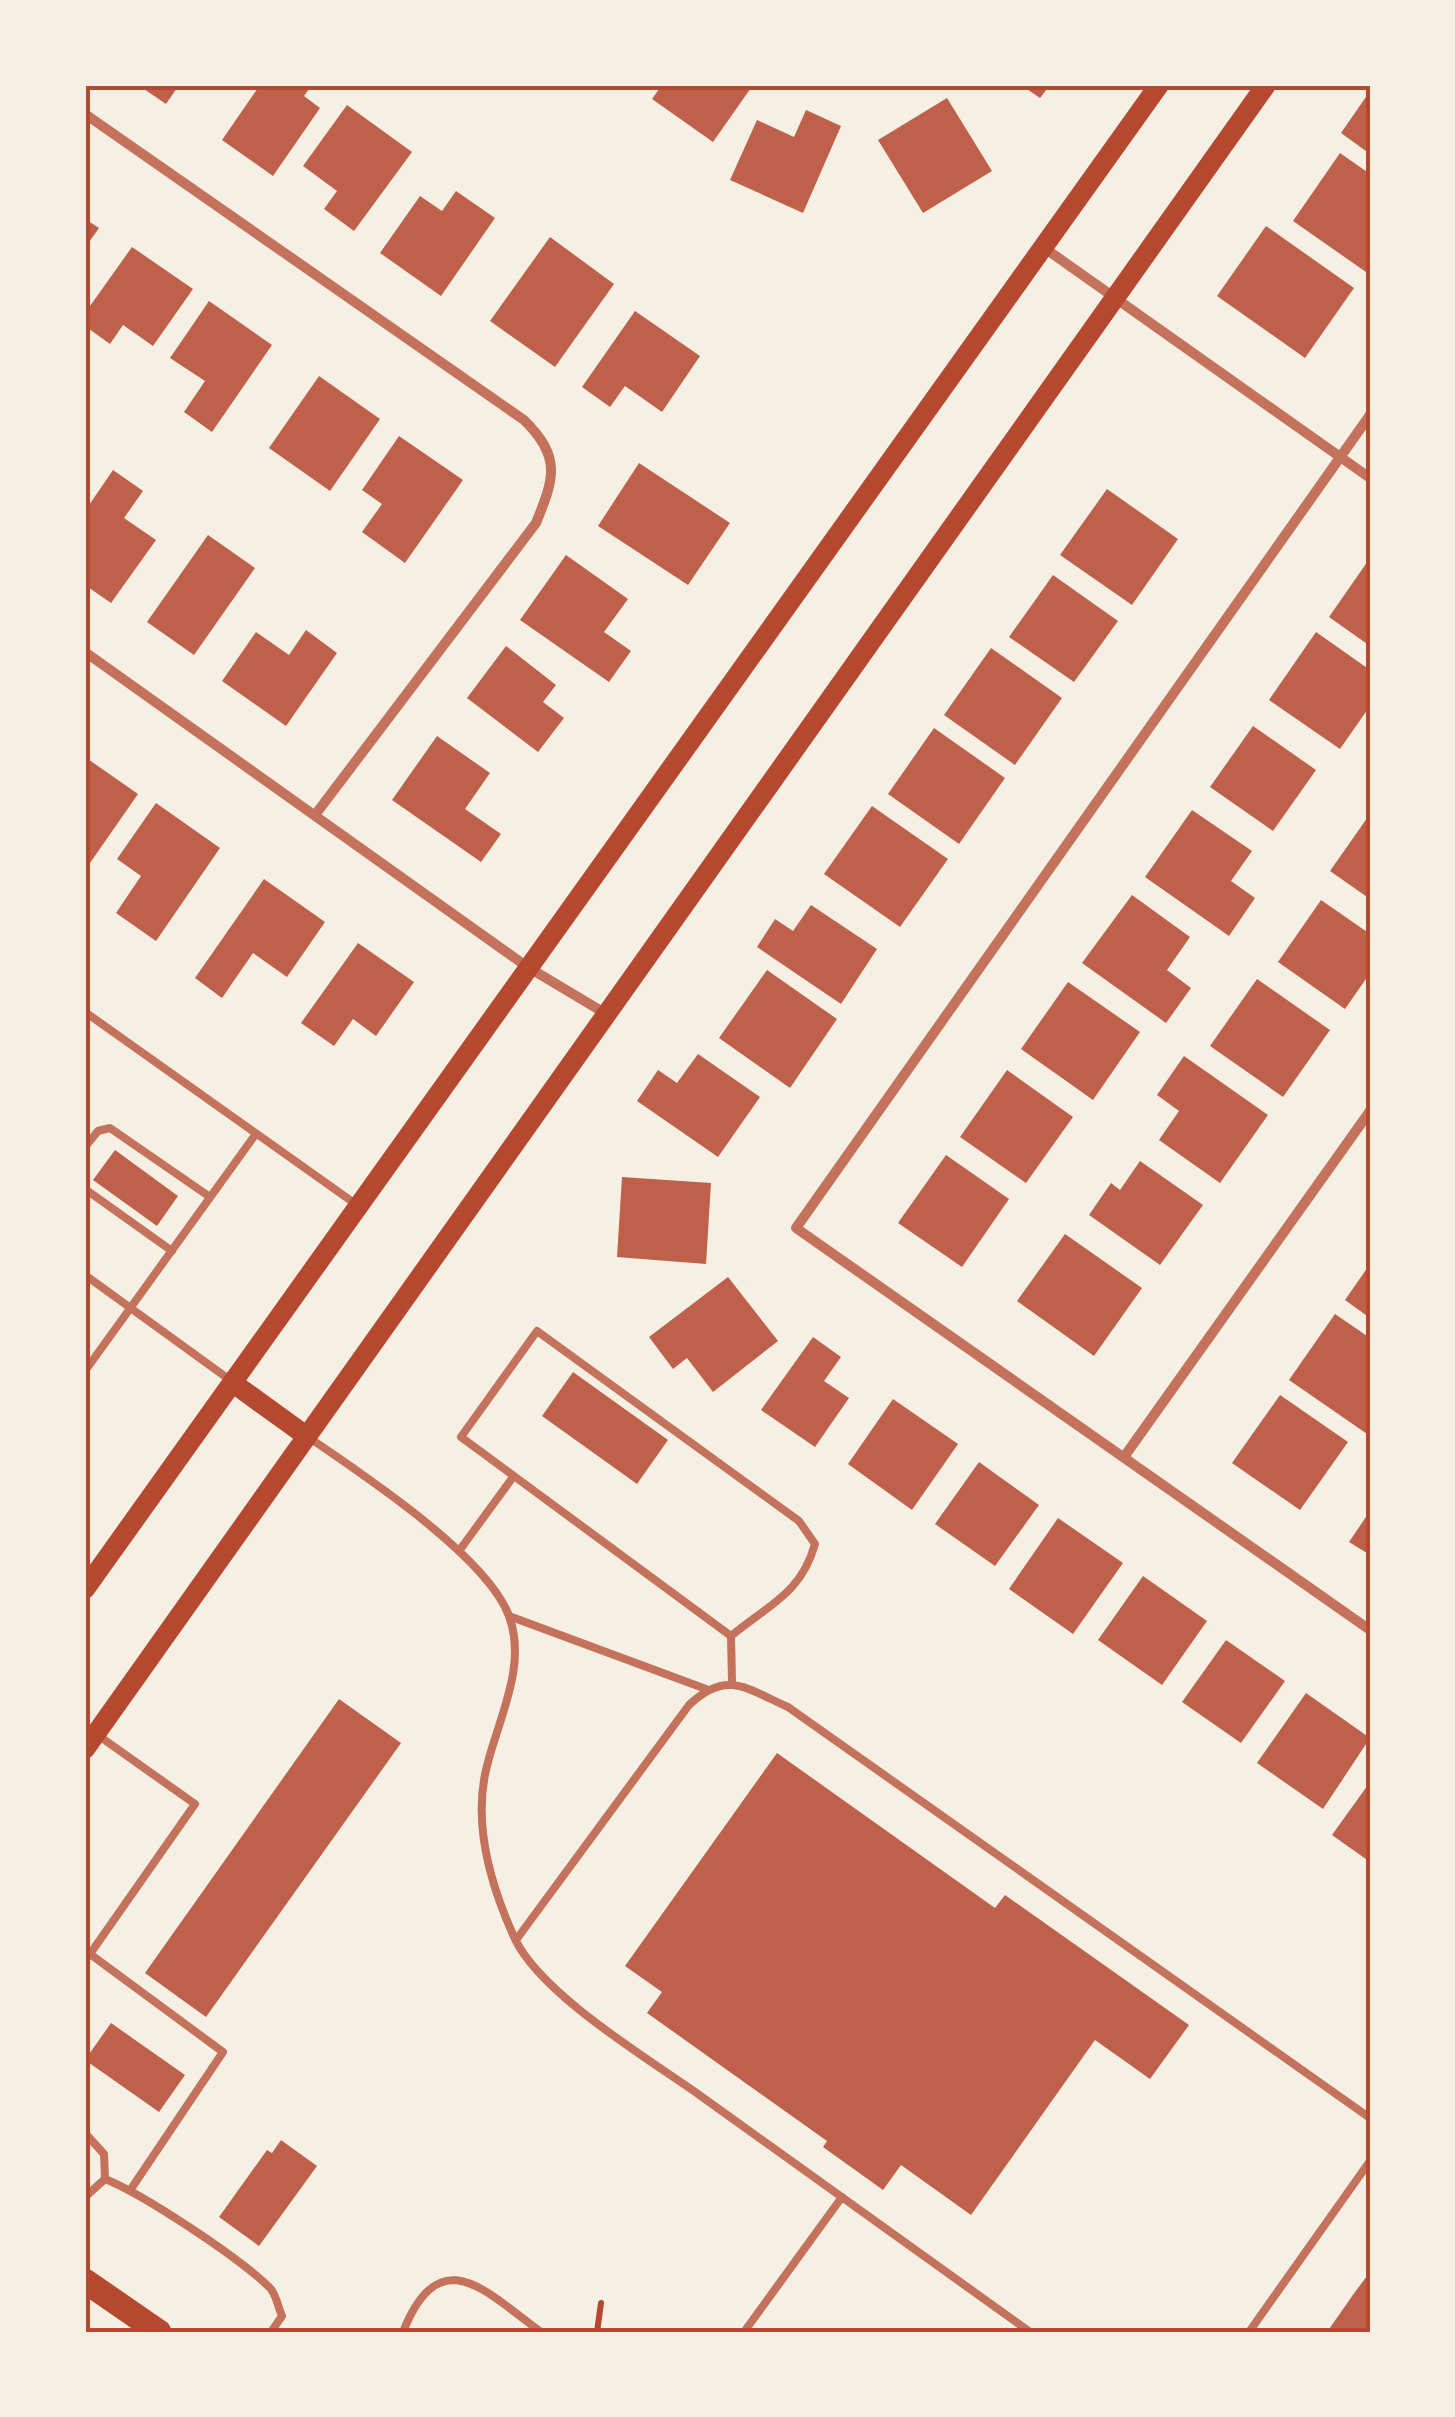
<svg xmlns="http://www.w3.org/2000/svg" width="1455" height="2417" font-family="'Roboto Condensed',sans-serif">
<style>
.building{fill:#bf614a}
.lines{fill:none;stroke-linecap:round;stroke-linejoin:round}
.path{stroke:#b5482f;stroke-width:6}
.service{stroke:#c5725c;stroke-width:8}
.minor{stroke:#c5725c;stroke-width:10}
.secondary{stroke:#b5482f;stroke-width:20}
.primary{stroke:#b5482f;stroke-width:25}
.neatline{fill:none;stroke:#b5482f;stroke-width:4}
</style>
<rect width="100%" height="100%" fill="#f6efe4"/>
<g class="building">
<polygon points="138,85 179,85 166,104"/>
<polygon points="260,85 312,85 304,96 320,108 273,176 222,140"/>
<polygon points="662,85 753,85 713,142 652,99"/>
<polygon points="1021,85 1050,85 1040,98"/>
<polygon points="1370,91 1370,154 1341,133"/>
<polygon points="947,98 992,171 923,213 878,140"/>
<polygon points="347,105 412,152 354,231 324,209 337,191 303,166"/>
<polygon points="806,110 841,126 803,213 730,180 757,120 794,137"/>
<polygon points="1340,153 1370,174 1370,267 1366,272 1293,221"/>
<polygon points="456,191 495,218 441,296 380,253 420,196 442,211"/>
<polygon points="85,219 99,228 85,248"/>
<polygon points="1266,226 1354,288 1305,358 1217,296"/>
<polygon points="550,237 614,284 555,367 490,321"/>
<polygon points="132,247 193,289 153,346 123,325 110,344 85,326 85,313"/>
<polygon points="209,301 272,345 212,432 184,412 205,381 170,358"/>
<polygon points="635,311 700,356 662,412 625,386 610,407 582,387"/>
<polygon points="319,376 380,419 330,491 269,448"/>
<polygon points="399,436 463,480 405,563 362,532 382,504 362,490"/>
<polygon points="639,463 730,523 688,585 598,526"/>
<polygon points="113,470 143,491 124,518 156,540 111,603 85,585 85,511"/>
<polygon points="1107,489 1178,539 1132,605 1060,555"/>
<polygon points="208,535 255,568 194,655 147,622"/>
<polygon points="566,555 628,599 604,632 631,651 609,682 520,620"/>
<polygon points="1370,558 1370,646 1329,617"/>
<polygon points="1053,575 1118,621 1074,682 1009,637"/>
<polygon points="306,630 337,653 286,726 222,681 256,632 289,655"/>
<polygon points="1316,632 1370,670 1370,706 1340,749 1269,700"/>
<polygon points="506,646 556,685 543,702 564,718 538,752 467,698"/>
<polygon points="991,648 1062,698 1015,765 944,715"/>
<polygon points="1253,726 1316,770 1273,831 1210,787"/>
<polygon points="934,728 1005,778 959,844 888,794"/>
<polygon points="437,736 490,773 465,809 501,834 481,862 392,800"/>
<polygon points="85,757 138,794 90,863 85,860"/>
<polygon points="156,803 220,848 156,941 116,913 141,876 117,859"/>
<polygon points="872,806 948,859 900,927 824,874"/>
<polygon points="1192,810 1252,851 1231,881 1255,898 1229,936 1145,877"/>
<polygon points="1370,814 1370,899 1330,871"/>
<polygon points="264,879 325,922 287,977 253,953 222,998 195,978"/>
<polygon points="1132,895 1190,937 1167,970 1191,988 1166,1023 1082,963"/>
<polygon points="1321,900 1370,934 1370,973 1345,1009 1278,962"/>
<polygon points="811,905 877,949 841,1004 757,947 775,919 793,931"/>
<polygon points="358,943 414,982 376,1036 353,1019 334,1046 301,1023"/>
<polygon points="767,970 837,1019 790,1088 719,1038"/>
<polygon points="1257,979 1330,1030 1283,1097 1210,1046"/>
<polygon points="1068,982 1140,1032 1093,1100 1021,1049"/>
<polygon points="698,1054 760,1097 718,1157 637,1101 658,1070 677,1083"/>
<polygon points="1184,1056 1268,1115 1220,1183 1159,1140 1179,1111 1157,1095"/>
<polygon points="1007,1070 1073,1117 1026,1183 960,1137"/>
<polygon points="115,1150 178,1196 157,1226 93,1180"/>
<polygon points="946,1155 1009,1199 962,1267 898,1223"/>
<polygon points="1140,1161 1203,1205 1160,1265 1089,1215 1111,1183 1120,1190"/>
<polygon points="622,1177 711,1183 706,1264 617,1257"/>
<polygon points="1065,1234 1142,1288 1094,1356 1017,1301"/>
<polygon points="1370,1264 1370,1318 1345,1300"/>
<polygon points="728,1277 778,1341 713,1392 687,1358 673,1369 649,1337"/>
<polygon points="1335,1314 1370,1338 1370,1436 1289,1380"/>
<polygon points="813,1337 841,1357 824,1381 849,1398 815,1447 761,1410"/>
<polygon points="573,1372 668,1440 637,1484 542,1416"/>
<polygon points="1280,1395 1348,1442 1300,1510 1232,1463"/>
<polygon points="893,1399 958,1444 912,1510 848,1464"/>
<polygon points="979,1462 1039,1505 995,1566 935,1524"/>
<polygon points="1370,1511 1370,1555 1349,1542"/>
<polygon points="1058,1518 1123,1563 1073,1634 1009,1589"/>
<polygon points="1143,1576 1207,1621 1162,1685 1098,1640"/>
<polygon points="1226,1640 1285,1681 1241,1743 1182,1702"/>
<polygon points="1306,1693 1370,1738 1323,1809 1257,1763"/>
<polygon points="339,1699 401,1743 206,2017 145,1973"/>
<polygon points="777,1753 995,1908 1005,1895 1189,2025 1150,2079 1095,2040 971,2215 901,2165 883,2190 823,2147 827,2141 647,2013 662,1992 625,1966"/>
<polygon points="1370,1782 1370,1862 1332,1835"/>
<polygon points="111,2023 185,2075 159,2112 85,2060"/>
<polygon points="281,2140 317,2166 259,2246 219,2217 267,2150 272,2153"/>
<polygon points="1370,2272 1370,2332 1327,2332 1355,2292"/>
</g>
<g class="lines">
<polyline class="path" points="597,2332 601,2303"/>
<g class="service">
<polyline points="85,1012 357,1205"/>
<polyline points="85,1147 98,1131 110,1128 210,1197"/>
<polyline points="85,1189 172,1251"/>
<polyline points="85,1275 230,1380"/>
<polyline points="85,1371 255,1135"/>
<path d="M308,1437C362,1474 487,1556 509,1616C528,1667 497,1721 486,1770C473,1826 492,1889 515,1939C541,1994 647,2058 698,2094C809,2174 920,2253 1030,2332"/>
<polyline points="459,1551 513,1477"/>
<polyline points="509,1616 706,1689"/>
<path d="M731,1636C768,1605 801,1594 815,1544L799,1521L537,1331L461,1437L731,1636L732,1682"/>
<path d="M516,1940L689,1705C727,1669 747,1689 788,1707L1370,2118"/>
<polyline points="85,1950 90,1954 195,1804 99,1736"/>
<polyline points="85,1960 90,1954 223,2052 131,2189"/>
<polyline points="85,2133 104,2154 105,2179"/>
<path d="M85,2197L105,2179C143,2194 240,2258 270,2288C276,2294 278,2307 282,2316L271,2332"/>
<path d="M403,2332C440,2238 487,2293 541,2332"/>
<polyline points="744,2332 842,2197"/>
<polyline points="1249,2332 1370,2161"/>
</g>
<g class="minor">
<path d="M85,114L524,420C562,457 554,479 536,523L315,815"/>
<polyline points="1043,247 1370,478"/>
<polyline points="1370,415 796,1228 1370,1630"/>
<polyline points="85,652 526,966 608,1015"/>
<polyline points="1124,1457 1370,1111"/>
</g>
<g class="secondary">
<polyline points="233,1383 305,1435"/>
<polyline points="85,1589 1159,85"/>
<polyline points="85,1749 1266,85"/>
</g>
<polyline class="primary" points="85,2281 159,2332"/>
</g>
<rect width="1455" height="2417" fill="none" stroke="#f6efe4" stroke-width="175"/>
<rect x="88" y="88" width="1280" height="2242" class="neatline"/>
</svg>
